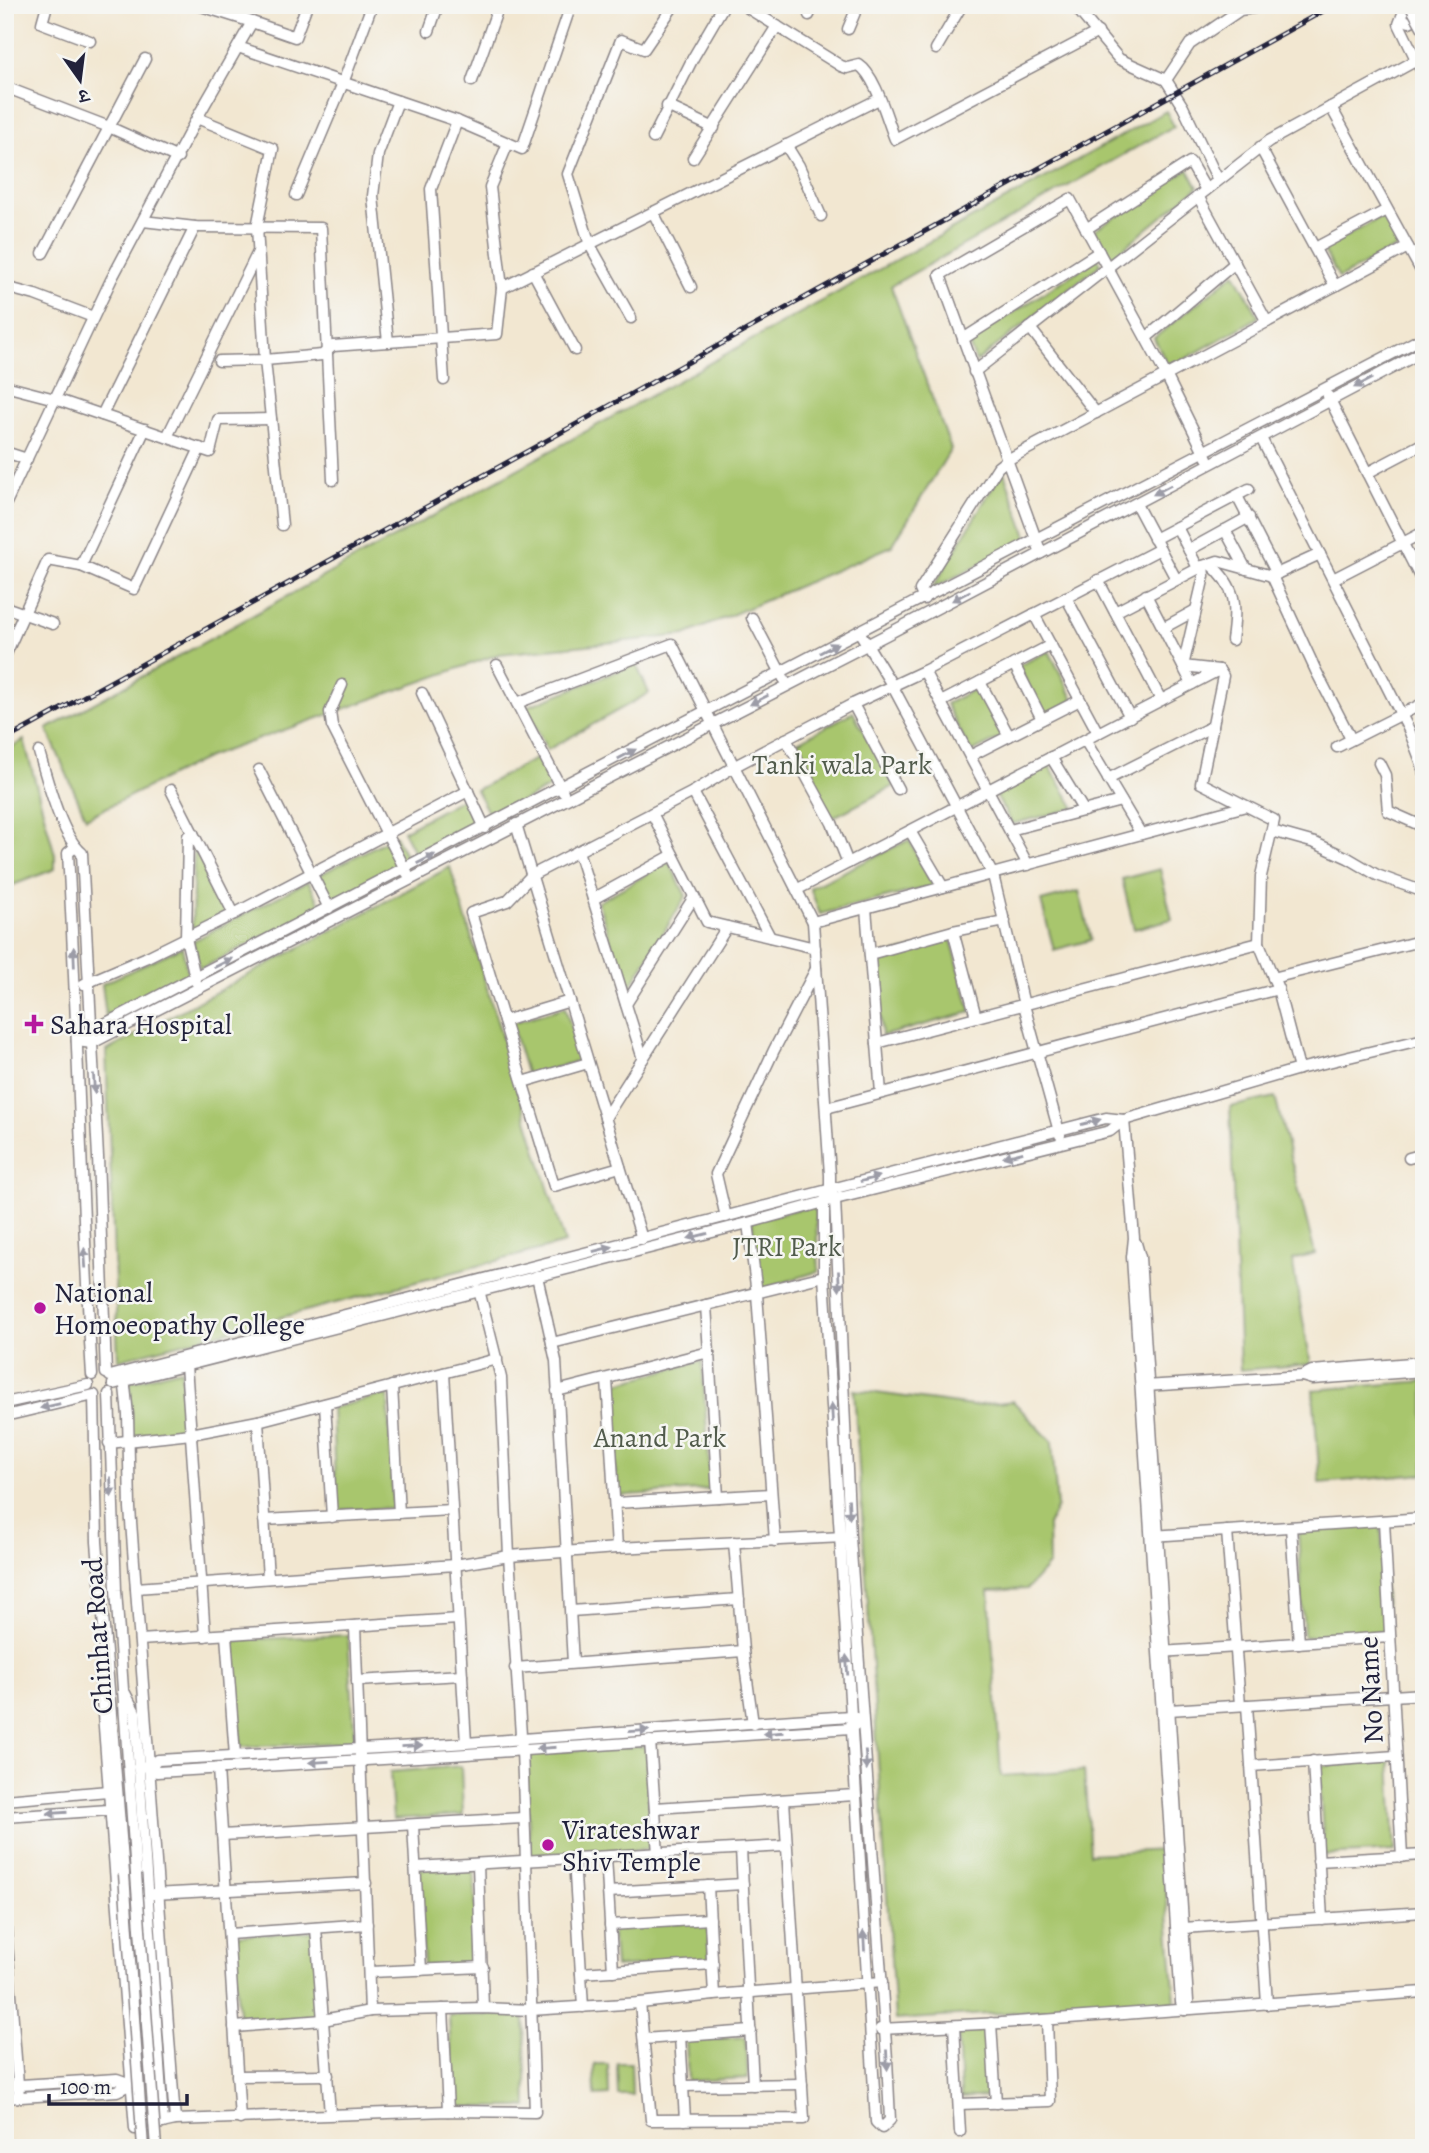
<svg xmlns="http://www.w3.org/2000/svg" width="1429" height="2153" font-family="Alegreya,'Noto Serif Devanagari',serif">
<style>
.green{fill:#a8c66d;stroke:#657454;stroke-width:2}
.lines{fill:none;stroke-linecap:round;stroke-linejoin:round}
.minor-casing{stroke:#8a8486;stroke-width:13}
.highway-casing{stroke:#8a8486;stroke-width:18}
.minor{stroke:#fff;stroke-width:10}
.highway{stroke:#fdbc6f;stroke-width:14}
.rail-casing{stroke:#22223b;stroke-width:5}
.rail{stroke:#f6f6f2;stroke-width:2.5;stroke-dasharray:8;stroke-linecap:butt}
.minor-bridge-casing{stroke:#8a8486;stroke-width:13;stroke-linecap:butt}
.minor-bridge{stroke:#fff;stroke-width:10}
.oneway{fill:#9c9ca7}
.poi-dot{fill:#b5179e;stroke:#f6f6f2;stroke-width:2.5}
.labels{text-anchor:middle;stroke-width:5;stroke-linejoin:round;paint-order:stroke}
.park-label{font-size:28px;fill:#515b4c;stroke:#f6f6f2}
.poi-label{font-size:28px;fill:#22223b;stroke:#f6f6f2;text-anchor:start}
.street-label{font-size:28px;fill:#22223b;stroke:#f6f6f2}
</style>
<rect width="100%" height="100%" fill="#f6f6f2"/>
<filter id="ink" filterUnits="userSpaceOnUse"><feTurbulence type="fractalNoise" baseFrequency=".0143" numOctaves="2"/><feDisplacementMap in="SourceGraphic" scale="14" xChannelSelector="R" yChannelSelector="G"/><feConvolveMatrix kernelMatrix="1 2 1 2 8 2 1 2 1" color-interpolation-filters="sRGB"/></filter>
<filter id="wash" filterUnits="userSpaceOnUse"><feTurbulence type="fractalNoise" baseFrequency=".00686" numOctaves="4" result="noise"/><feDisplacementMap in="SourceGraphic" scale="28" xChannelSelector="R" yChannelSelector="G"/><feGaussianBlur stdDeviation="1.57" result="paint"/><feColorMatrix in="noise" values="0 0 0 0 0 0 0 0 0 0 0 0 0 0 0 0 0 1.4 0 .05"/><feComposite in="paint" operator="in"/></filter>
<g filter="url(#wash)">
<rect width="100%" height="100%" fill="#f2e7d1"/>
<g class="green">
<polygon points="1166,111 1174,126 891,286 951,449 892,546 685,635 499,654 208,757 86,818 47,729"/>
<polygon points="1188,169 1198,187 1110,259 1094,230"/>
<polygon points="1385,215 1401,245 1339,278 1323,249"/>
<polygon points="1098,258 1101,264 976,362 968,342"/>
<polygon points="1235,273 1259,317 1169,368 1154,338"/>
<polygon points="1003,470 1028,539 932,589"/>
<polygon points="1049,651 1074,700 1044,716 1018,666"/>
<polygon points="636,664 649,693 547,750 526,707"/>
<polygon points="978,687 1004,736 971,753 946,704"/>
<polygon points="853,712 894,786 832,818 792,745"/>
<polygon points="24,740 55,855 55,869 5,888 5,751"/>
<polygon points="537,758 552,786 491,818 476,790"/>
<polygon points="1049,766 1075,808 1012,824 994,792"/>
<polygon points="463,798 478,826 417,858 403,831"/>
<polygon points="395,836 409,862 331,903 317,876"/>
<polygon points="909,840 933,886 820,914 810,888"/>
<polygon points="194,847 226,912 192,931"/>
<polygon points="669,862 686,896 627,992 598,902"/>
<polygon points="450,867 565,1243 118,1360 106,1051"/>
<polygon points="1160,869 1172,919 1134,929 1122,879"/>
<polygon points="308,881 322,907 200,969 193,941"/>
<polygon points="1079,891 1091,940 1054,950 1041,901"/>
<polygon points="951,939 971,1012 882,1036 876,958"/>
<polygon points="182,947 188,975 106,1017 102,984"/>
<polygon points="565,1007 581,1060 527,1076 511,1023"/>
<polygon points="1275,1097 1315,1254 1292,1260 1311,1364 1240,1370 1230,1107"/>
<polygon points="815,1205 819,1271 760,1290 752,1220"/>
<polygon points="702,1361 711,1489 617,1496 610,1385"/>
<polygon points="181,1369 186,1431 131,1437 130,1382"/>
<polygon points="1424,1381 1424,1474 1320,1483 1313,1390"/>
<polygon points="854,1390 972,1406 1013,1401 1052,1442 1057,1507 1048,1525 1049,1564 1027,1589 989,1591 1001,1776 1084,1771 1090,1854 1163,1850 1175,2002 895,2020"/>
<polygon points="388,1394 393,1508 336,1510 332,1408"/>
<polygon points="1381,1525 1387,1632 1304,1637 1298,1530"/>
<polygon points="348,1635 355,1742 241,1747 233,1640"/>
<polygon points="647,1746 650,1849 530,1855 526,1753"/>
<polygon points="1390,1761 1395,1851 1324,1855 1319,1766"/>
<polygon points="461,1766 463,1815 393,1819 390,1772"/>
<polygon points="474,1867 478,1963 424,1966 418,1869"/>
<polygon points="707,1921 710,1962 615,1967 612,1926"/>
<polygon points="315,1931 319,2018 240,2022 231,1936"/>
<polygon points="449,2015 524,2015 527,2107 453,2107"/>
<polygon points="986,2028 990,2096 961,2098 958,2029"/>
<polygon points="746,2037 748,2078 688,2081 686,2040"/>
<polygon points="617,2063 631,2063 632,2095 618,2095"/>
<polygon points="594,2064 608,2064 609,2095 595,2096"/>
</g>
</g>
<g filter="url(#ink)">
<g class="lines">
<defs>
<g id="minor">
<polyline points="47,5 42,23 90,41"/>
<path d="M743,5L841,66L847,68L859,65C876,76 887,120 895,139L1098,32"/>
<polyline points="1074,5 1119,59 1166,80 1183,107 1218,180"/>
<polyline points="1417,5 1404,11 1399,24 1424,76"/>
<polyline points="809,15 813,5"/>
<polyline points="1402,19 1409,22 1424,15"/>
<polyline points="252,22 295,37 307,5"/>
<polyline points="848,29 858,5"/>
<polyline points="429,31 438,5"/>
<polyline points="238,47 457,121 508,143"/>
<polyline points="936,49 962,5"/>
<polyline points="1166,80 1190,44 1240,10 1272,5"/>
<polyline points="472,81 499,5"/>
<polyline points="5,87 109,127 178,158"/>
<polyline points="667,106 714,128"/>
<polyline points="1331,107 1424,276"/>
<polyline points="197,118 273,149 257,227 265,360 219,361"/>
<polyline points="653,138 693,58 724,5"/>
<polyline points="786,145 799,166 821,216"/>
<polyline points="1260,147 1335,286"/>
<polyline points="693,158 777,26"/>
<polyline points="296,195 343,83 372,5"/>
<polyline points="1198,196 1267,322"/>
<polyline points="653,212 691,287"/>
<polyline points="143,221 195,227 321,228 333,480"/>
<polyline points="1086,229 1190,162 1206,190"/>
<polyline points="1315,248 1387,210"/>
<polyline points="43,253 145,59"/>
<polyline points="533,272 575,350"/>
<polyline points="5,287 35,295 93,317"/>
<polyline points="502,288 879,99"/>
<polyline points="631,318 590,245 568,174 621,40 644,49 674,5"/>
<polyline points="1030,328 1096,413"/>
<polyline points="1146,338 1235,263"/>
<polyline points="963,339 1099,252"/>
<polyline points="388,342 373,196 378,154 398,101"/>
<polyline points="974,372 1269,141 1415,61"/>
<polyline points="444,380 431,189 457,121"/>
<polyline points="5,386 55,399 210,452 218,420 271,419"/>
<polyline points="1328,396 1424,585"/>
<polyline points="102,415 195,227"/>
<polyline points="167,437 258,252"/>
<polyline points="1261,438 1409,730 1422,764 1424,774"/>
<polyline points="5,452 27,459"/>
<polyline points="1367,473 1424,443"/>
<polyline points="1237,496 1277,574"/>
<polyline points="1136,504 1176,579"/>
<polyline points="5,505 111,280 197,118 252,22 198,5"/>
<polyline points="282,525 265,360 322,355 333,346 497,334 502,288 490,187 508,143 522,149 571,5"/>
<polyline points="1177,527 1198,568"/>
<polyline points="1225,530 1246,569"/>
<polyline points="1154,539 1249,489"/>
<polyline points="1189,550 1249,517"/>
<polyline points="1041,553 940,275 1070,199 1166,375 1207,458"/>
<path d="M1210,564C1237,587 1237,605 1232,640"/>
<polyline points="81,566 145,429"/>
<polyline points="1203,566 1204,576 1183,666 1219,670"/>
<polyline points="1272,576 1316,671 1351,739"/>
<polyline points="1333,579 1424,532"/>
<polyline points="1098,580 1161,700"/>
<polyline points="1146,595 1192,684"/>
<polyline points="1066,597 1130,717"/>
<polyline points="924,599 920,590 998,467 1007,460 1408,247"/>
<polyline points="5,607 53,624"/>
<polyline points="1115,612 1203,566 1218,561 1272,576 1320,554"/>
<polyline points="1034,614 1098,733"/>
<polyline points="752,618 784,679"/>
<polyline points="1163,628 1196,610"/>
<polyline points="860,633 892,685 993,875 1024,1005 1060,1135"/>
<polyline points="5,656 48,560 81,566 134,589 200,448"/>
<polyline points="1014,664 1042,719"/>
<polyline points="497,665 563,792"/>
<polyline points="1219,670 1223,676 1201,783 1274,820 1261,876 1259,943 1278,989 1299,1069"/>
<polyline points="924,671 1028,865"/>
<polyline points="980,682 1009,736"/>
<polyline points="342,685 330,712 332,726 407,873"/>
<polyline points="422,693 485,828"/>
<polyline points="941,702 1051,645"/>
<polyline points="517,703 672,644 813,922 830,1175 830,1190 824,1202 824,1276 876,2122 882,2128 890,2120 887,2059 850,1537 835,1199 830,1190"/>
<polyline points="853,704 898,789"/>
<polyline points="786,739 832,823 848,863"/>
<polyline points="1085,740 1141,834"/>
<polyline points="1337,747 1424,703"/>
<path d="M39,752C47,779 61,836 82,853L98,1157L106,1373"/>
<polyline points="970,756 1080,700"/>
<polyline points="1051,757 1084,811"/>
<polyline points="1379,763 1385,775 1388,811 1424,827"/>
<polyline points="259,770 329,908"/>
<polyline points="1108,779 1213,726"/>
<polyline points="171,790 234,914"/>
<polyline points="693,792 770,937"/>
<polyline points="652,813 707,922 815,948"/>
<polyline points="516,824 642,1239"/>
<polyline points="1010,830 1121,801"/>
<polyline points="910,831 943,887"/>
<polyline points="1272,831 1315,843 1348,858 1377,875 1424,892"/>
<polyline points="193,833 188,836 186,938 196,982"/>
<path d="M75,847L68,853C78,1027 81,1201 92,1375"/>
<polyline points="578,851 643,1059"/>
<polyline points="798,889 1219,670"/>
<polyline points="593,899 673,855"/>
<polyline points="866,908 881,1093"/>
<polyline points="813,922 1246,806"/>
<polyline points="953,931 976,1017"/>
<polyline points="870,954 953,931 1005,921"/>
<polyline points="1273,978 1424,940"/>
<polyline points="84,984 145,958 234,914 468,791"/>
<polyline points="626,1004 694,897"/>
<polyline points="504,1021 570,1001"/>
<polyline points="77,1041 91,1031 1424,337"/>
<polyline points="77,1041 92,1043 886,635 1424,351"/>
<polyline points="877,1043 1259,943"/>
<polyline points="523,1082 588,1063"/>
<polyline points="826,1108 1278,989"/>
<polyline points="605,1118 727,927"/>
<polyline points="1124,1120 1134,1238 1132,1257 1181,2002 1185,2010"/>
<polyline points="1409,1158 1424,1154"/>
<polyline points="620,1167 554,1186 471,913 507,901 532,875 693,792 735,766 853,704 924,671 1160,549"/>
<polyline points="726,1217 716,1174 774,1050 816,969"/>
<polyline points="748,1223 757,1294 775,1541"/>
<polyline points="1136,1243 1140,1257 1188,2001 1185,2010"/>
<polyline points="537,1276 556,1361 573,1663"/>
<polyline points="706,1305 718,1497"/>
<polyline points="552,1343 824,1276"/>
<polyline points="186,1365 205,1636"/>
<polyline points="444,1373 466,1743"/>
<polyline points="110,1376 1106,1118 1124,1120"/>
<polyline points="1302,1376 1312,1379 1424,1371"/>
<polyline points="124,1377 128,1415 130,1508 175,2120"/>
<polyline points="607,1379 617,1548"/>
<polyline points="113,1384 748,1223 835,1199 1110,1131 1124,1120 1299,1069 1424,1039"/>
<polyline points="392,1386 399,1513"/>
<polyline points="1145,1386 1302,1376 1312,1371 1424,1362"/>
<polyline points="557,1391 709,1352"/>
<polyline points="109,1394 116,1590 136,1874"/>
<polyline points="5,1403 88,1385"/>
<polyline points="325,1404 332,1517"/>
<polyline points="5,1416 94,1395 97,1542 124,1874"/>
<polyline points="258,1421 268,1578"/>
<polyline points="109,1443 191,1434 258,1421 497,1359"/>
<polyline points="615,1503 771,1494"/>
<polyline points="264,1520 452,1510"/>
<polyline points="1384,1521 1402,1857"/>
<polyline points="1291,1527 1299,1643"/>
<polyline points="1227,1531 1240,1705"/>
<polyline points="1152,1536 1424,1518"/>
<polyline points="734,1542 743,1651 753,1724"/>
<polyline points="136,1588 455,1565 509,1556 617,1548 844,1537"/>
<polyline points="571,1611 739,1599"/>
<polyline points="355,1626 370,2011"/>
<polyline points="226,1635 235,1756"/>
<polyline points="105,1640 100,1675 135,2129 175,2120 448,2111 535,2112 522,1750 509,1556 501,1378 479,1290"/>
<polyline points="140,1640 458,1619"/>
<polyline points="1160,1652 1390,1637"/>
<polyline points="515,1668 743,1651"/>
<polyline points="357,1681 462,1675"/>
<polyline points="125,1693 135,1712 163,2123"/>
<polyline points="1247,1705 1267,2004"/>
<polyline points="1169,1710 1424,1694"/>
<polyline points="650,1741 658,1854"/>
<polyline points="1313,1761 1322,1919"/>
<polyline points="150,1766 157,1772 452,1755 851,1728 856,1724"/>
<polyline points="1251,1766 1396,1756"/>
<polyline points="138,1767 150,1766 158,1760 452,1744 850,1716 856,1718"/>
<polyline points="218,1768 240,2119"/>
<polyline points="5,1800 108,1791"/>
<polyline points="655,1808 855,1795"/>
<polyline points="5,1817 109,1810"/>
<polyline points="413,1825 421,1970"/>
<polyline points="222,1835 523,1818"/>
<polyline points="741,1849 753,2085"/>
<polyline points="606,1857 613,1971"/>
<polyline points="574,1859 583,2007"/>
<polyline points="1318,1861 1424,1855"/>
<polyline points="478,1864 483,2008"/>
<polyline points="415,1867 786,1846"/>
<polyline points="708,1886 714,1995"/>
<polyline points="608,1892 743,1884"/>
<polyline points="153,1894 366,1883"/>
<polyline points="5,1917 19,2097"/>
<polyline points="610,1925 710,1919"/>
<polyline points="316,1928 330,2114"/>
<polyline points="1183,1928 1424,1912"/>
<polyline points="229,1934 367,1924"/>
<polyline points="370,1972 483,1967"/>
<polyline points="581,1973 713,1964"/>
<polyline points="640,2003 651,2120 804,2119 784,1800"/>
<polyline points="443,2009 448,2111"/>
<polyline points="991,2023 996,2103"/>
<polyline points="954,2026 960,2132"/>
<polyline points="234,2027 323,2020 370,2011 483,2008 531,2010 640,2003 714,1995 882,1982"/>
<polyline points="880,2029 1001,2023 1424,1992"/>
<polyline points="680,2036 685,2120"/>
<polyline points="644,2039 751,2031"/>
<polyline points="237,2076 328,2075"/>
<polyline points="5,2086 117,2079 131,2084"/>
<polyline points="683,2086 802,2084"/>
<polyline points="5,2098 117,2091 131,2084"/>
<polyline points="959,2104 1050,2101 1047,2020"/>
</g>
<polyline id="highway" points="1424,5 1424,6"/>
</defs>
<use href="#minor" class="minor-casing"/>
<use href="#highway" class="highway-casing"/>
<use href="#minor" class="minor"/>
<use href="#highway" class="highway"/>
<defs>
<polyline id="rail" points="5,740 1334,5"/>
</defs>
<use href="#rail" class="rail-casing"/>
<use href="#rail" class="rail"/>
<defs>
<g id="minor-bridge">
<polyline points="1410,5 1424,30"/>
<polyline points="124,1874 143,2148"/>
<polyline points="136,1874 156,2148"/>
</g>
</defs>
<use href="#minor-bridge" class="minor-bridge-casing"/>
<use href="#minor-bridge" class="minor-bridge"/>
</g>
<defs><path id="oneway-solid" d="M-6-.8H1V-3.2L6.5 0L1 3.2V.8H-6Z" transform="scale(1.75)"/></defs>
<g class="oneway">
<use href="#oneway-solid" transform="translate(1363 383) rotate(152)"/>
<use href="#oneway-solid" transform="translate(1162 490) rotate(152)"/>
<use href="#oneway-solid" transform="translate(961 596) rotate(152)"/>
<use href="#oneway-solid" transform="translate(829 648) rotate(-28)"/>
<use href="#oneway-solid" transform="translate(759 700) rotate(153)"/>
<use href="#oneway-solid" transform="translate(627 754) rotate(-28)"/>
<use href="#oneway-solid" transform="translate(426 859) rotate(-27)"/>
<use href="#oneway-solid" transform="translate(74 957) rotate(-92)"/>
<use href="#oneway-solid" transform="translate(223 963) rotate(-27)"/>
<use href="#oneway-solid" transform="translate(94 1084) rotate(87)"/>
<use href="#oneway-solid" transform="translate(1091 1122) rotate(-15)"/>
<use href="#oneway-solid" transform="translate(1013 1155) rotate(166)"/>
<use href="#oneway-solid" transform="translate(870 1179) rotate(-15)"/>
<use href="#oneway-solid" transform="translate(698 1236) rotate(166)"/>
<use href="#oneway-solid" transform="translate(603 1249) rotate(-14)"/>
<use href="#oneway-solid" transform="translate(85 1258) rotate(-94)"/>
<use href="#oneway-solid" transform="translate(839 1281) rotate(87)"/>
<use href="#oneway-solid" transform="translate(50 1406) rotate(167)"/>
<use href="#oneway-solid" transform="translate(832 1413) rotate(-93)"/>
<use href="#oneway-solid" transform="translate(111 1487) rotate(87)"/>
<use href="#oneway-solid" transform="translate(849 1509) rotate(87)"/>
<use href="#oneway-solid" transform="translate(847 1665) rotate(-94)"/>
<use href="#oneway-solid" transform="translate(639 1731) rotate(-3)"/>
<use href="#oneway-solid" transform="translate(773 1733) rotate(176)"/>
<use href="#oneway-solid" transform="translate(412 1746) rotate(-3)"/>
<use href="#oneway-solid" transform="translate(546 1748) rotate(176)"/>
<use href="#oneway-solid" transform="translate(866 1760) rotate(86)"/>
<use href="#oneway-solid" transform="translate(319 1762) rotate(177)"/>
<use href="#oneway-solid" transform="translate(57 1813) rotate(176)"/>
<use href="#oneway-solid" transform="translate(864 1941) rotate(-93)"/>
<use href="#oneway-solid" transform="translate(887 2060) rotate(87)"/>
</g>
</g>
<g class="poi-dot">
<path d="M30.5 1013.5h7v7h7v7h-7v7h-7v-7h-7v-7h7z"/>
<circle cx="40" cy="1308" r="7"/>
<circle cx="548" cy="1845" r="7"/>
</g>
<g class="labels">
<g class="park-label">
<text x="842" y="774">Tanki wala Park</text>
<text x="787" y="1256">JTRI Park</text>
<text x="660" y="1447">Anand Park</text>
</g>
<g class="poi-label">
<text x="50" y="1034">Sahara Hospital</text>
<text x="54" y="1302">National<tspan x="54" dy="32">Homoeopathy College</tspan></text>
<text x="562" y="1839">Virateshwar<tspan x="562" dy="32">Shiv Temple</tspan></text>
</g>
<g class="street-label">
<text transform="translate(97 1636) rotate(-94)" y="10">Chinhat Road</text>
<text transform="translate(1370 1690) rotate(-93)" y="10">No Name</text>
</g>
</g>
<rect width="1429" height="2153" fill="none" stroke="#f6f6f2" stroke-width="28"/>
<g transform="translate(80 80) rotate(166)" stroke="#f6f6f2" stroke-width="5" paint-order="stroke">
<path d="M0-5L12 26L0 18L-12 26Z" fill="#22223b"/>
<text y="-10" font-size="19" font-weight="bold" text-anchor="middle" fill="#22223b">उ</text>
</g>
<path d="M49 2094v10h138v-10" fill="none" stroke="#22223b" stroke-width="3.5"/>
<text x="60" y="2094" font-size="21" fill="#22223b" stroke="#f6f6f2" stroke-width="5" paint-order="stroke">100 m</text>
</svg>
